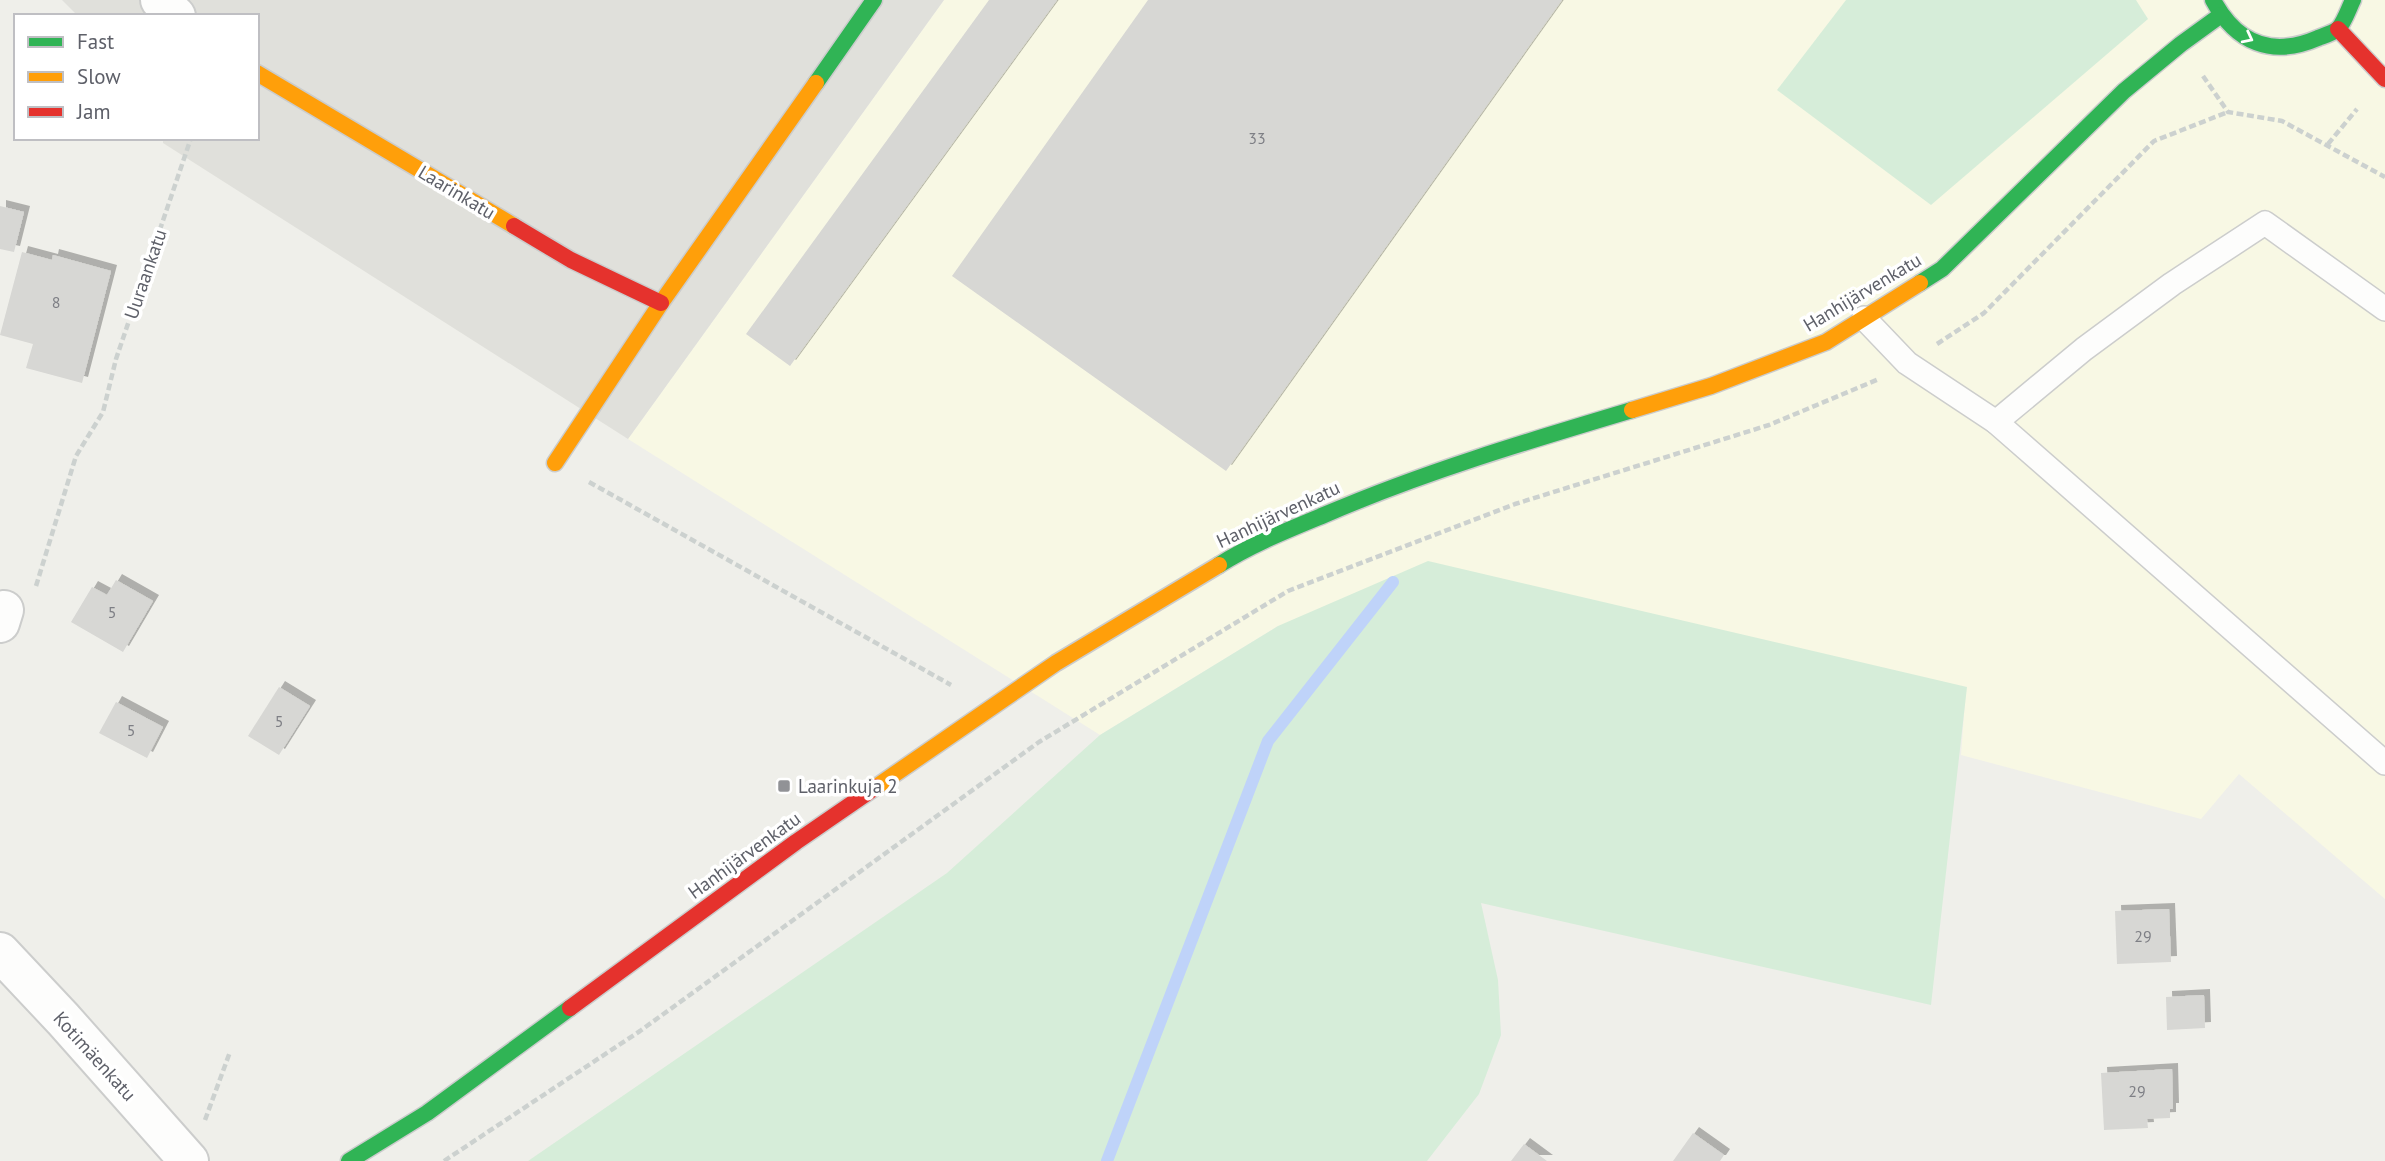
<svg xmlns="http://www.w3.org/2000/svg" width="2385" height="1161" font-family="'PT Sans',sans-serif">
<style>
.commercial{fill:#f8f8e4}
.industrial{fill:#e0e0db}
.green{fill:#d6edd9}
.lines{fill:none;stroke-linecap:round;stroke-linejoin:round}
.stream{stroke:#bfd3f9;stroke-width:12}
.building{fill:#d7d7d4;filter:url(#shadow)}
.lane-casing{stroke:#cccdcc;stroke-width:26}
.street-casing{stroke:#cccdcc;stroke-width:42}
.fast-casing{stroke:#cbcccc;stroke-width:19}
.slow-casing{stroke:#cbcccc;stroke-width:19}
.jam-casing{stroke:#cbcccc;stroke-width:19}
.path{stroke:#ccd1cf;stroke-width:4.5;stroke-dasharray:7 3.5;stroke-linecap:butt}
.lane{stroke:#fdfdfc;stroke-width:23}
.street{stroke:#fdfdfc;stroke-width:38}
.fast{stroke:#30b455;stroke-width:16}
.slow{stroke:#ff9f0a;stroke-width:16}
.jam{stroke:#e5322d;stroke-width:16}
.oneway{stroke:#fff}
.poi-dot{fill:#919296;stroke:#fff;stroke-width:2.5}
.labels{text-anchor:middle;stroke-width:7;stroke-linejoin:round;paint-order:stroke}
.number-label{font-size:16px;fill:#7e7f85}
.street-label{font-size:19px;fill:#5e6069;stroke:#fff}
.poi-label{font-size:19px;fill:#5e6069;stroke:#fff;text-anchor:start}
</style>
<defs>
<filter id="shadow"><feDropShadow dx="6" dy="-6" stdDeviation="0" flood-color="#0004"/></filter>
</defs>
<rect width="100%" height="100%" fill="#efefea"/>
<polygon class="commercial" points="944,0 2385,0 2385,899 2239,774 2201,819 1961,755 1966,687 1278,626 1100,735 628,439"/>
<polygon class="industrial" points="62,0 944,0 628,439 163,143 163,138 257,138 257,16 78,16"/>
<g class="green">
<polygon points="1846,0 2136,0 2148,19 1931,205 1777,90"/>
<polygon points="1428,561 1967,687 1931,1005 1481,903 1498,980 1501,1035 1479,1094 1427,1161 528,1161 947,873 1100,735 1278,626"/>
</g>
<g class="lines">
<polyline class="stream" points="1107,1161 1268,741 1393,582"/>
</g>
<g class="building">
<polygon points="989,0 1057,0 790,366 746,334"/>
<polygon points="1148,0 1562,0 1226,471 952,276"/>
<polygon points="0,206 24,212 14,252 0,249"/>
<polygon points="22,252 52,260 53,255 111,271 82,383 26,368 33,344 0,335"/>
<polygon points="116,580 153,601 123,652 71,622 92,587 107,595"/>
<polygon points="279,687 310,706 279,755 248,736"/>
<polygon points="116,702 163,727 147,758 99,733"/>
<polygon points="2169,909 2171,962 2117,964 2115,911"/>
<polygon points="2204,995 2205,1028 2167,1030 2166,997"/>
<polygon points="2172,1069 2173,1109 2170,1109 2170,1118 2147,1119 2148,1128 2104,1130 2101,1073"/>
<polygon points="1693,1133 1724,1155 1720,1161 1673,1161"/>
<polygon points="1524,1144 1547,1161 1511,1161"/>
</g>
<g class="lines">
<defs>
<g id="lane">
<polyline points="1864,318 1907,363 1996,422 2385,763"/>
<polyline points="1996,422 2084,349 2172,284 2265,223 2385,309"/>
</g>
<g id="street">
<polyline points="160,0 176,16"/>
<polyline points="0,623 4,610"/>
<polyline points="0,952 63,1019 189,1161"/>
</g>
<g id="fast">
<path d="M2213,0C2236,43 2272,58 2318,38C2323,36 2333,33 2338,29C2344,23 2349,8 2353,0"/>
<polyline points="816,83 874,0"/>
<polyline points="1920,283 1942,269 2124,91 2181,44 2221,15"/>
<path d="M1219,565C1252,544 1288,530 1324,515C1424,472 1528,441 1632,410"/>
<polyline points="349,1161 427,1113 570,1008"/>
</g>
<g id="slow">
<polyline points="257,73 514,226"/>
<polyline points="1632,410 1711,386 1826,342 1920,283"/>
<polyline points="555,463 661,303 816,83"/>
<polyline points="876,787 1056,663 1219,565"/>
</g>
<g id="jam">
<polyline points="2338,29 2385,79"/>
<polyline points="514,226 571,260 661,303"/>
<polyline points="570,1008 796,842 876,787"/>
</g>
</defs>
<use href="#lane" class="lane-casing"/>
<use href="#street" class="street-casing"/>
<use href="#fast" class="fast-casing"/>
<use href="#slow" class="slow-casing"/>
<use href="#jam" class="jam-casing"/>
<g class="path">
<polyline points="2203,76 2228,112 2282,121 2385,177"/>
<polyline points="2328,144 2357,109"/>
<polyline points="1937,344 1984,313 2154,141 2228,112"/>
<polyline points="589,482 951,685"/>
<polyline points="36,586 76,456 103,412 116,359 191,138"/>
<polyline points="205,1120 230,1052"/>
<polyline points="444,1161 640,1031 1039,742 1288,591 1515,504 1769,425 1879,379"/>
</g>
<use href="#lane" class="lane"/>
<use href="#street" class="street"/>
<use href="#fast" class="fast"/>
<use href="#slow" class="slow"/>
<use href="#jam" class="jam"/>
</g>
<defs><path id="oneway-chevron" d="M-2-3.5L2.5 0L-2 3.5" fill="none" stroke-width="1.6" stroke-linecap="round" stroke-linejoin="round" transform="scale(1.75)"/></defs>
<use class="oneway" href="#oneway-chevron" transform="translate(2248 38) rotate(27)"/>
<rect class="poi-dot" x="777" y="779" width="14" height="14" rx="3.5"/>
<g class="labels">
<g class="number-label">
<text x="1257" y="144">33</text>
<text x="56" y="308">8</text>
<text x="112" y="618">5</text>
<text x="279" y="727">5</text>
<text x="131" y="736">5</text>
<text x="2143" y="942">29</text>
<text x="2137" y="1097">29</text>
</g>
<g class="street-label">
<text transform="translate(457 192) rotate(31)" y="7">Laarinkatu</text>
<text transform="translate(145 274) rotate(-71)" y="7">Uuraankatu</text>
<text transform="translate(1862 292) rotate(-31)" y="7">Hanhijärvenkatu</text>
<text transform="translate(1278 514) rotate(-25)" y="7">Hanhijärvenkatu</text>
<text transform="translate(744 855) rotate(-36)" y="7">Hanhijärvenkatu</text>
<text transform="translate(95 1056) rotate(48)" y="7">Kotimäenkatu</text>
</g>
<g class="poi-label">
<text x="798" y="793">Laarinkuja 2</text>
</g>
</g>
<rect x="14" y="14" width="245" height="126" fill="#ffffff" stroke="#bfbfc3" stroke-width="2"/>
<rect x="28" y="37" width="35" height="10" fill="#30b455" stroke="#bfbfc3" stroke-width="2"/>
<text x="77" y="49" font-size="21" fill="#5e6069">Fast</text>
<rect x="28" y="72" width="35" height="10" fill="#ff9f0a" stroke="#bfbfc3" stroke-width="2"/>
<text x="77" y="84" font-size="21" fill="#5e6069">Slow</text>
<rect x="28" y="107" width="35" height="10" fill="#e5322d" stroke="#bfbfc3" stroke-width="2"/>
<text x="77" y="119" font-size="21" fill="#5e6069">Jam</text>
</svg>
